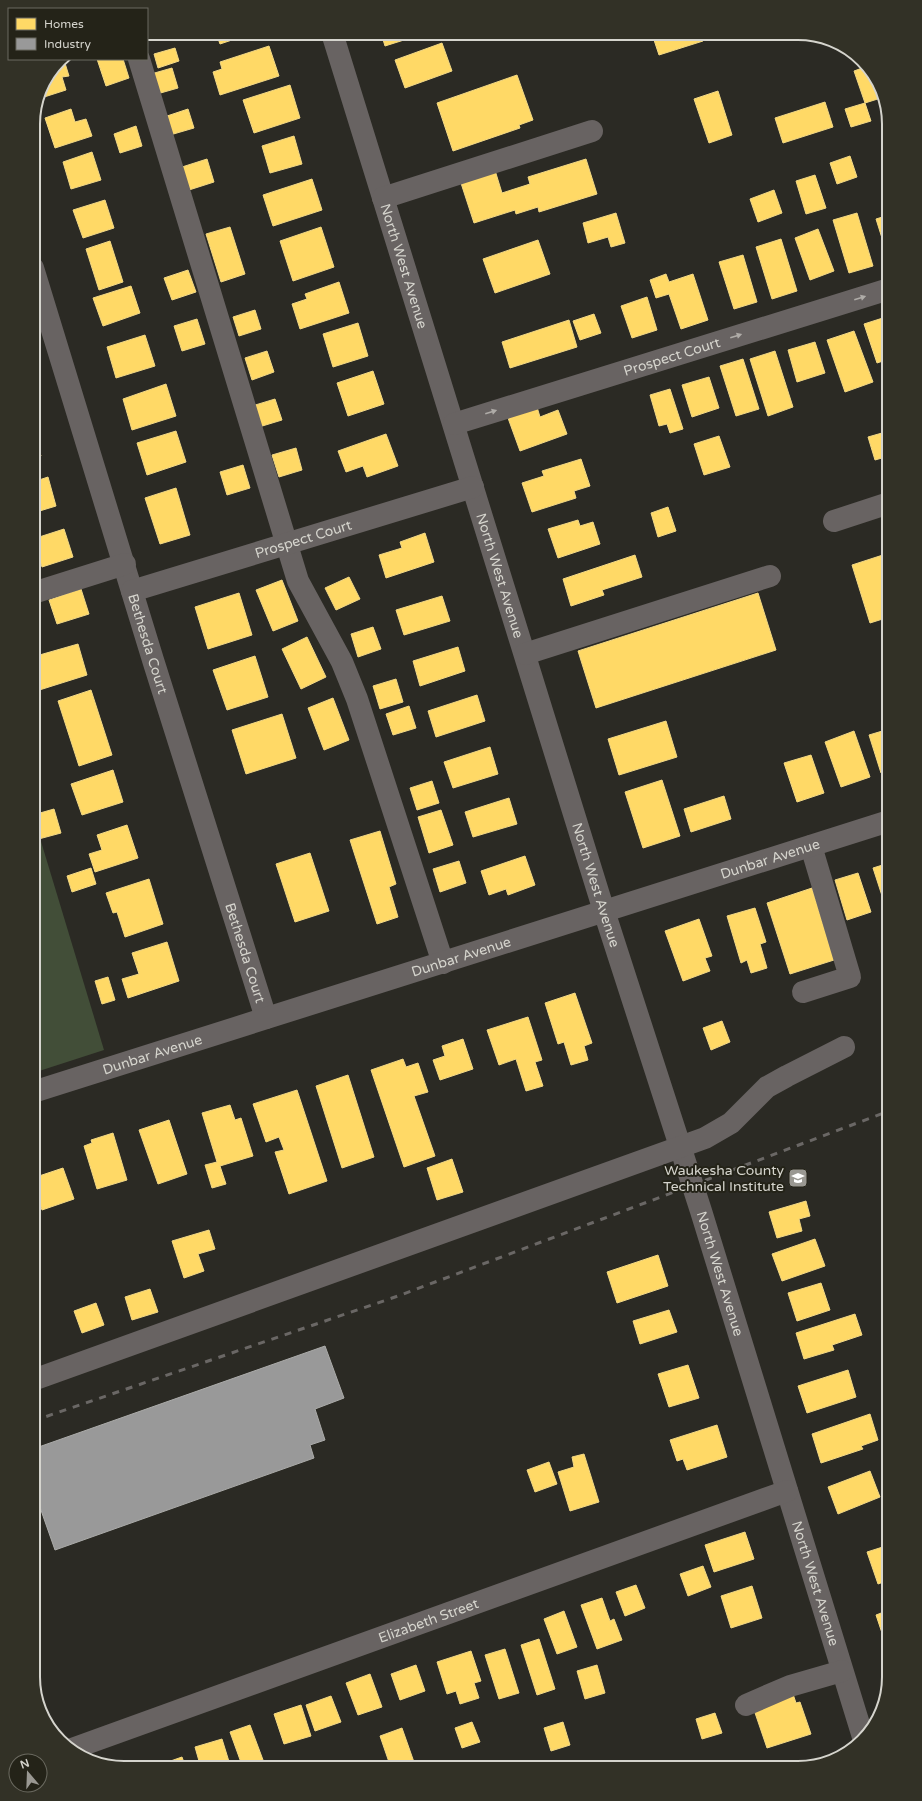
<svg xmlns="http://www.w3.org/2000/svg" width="922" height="1801" font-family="'Varela Round',sans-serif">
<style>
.green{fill:#424e38}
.homes{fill:#ffd966;stroke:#f2d885}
.industry{fill:#999;stroke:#ababa9}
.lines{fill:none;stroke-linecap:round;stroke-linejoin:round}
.minor{stroke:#686362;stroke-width:22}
.rail{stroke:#6a6765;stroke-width:3;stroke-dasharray:7 7;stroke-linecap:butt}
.oneway{fill:#afaca8}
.labels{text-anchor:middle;stroke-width:4;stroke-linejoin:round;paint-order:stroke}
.street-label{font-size:14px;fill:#d5d4cd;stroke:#242318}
.poi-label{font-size:14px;fill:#d5d4cd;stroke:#242318;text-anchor:end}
.rim{fill:none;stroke:#d5d4cd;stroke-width:2}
</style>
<rect width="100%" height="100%" fill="#2b2a24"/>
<polygon class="green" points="33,815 104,1050 33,1073"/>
<g class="homes">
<polygon points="216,33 253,33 220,44"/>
<polygon points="381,33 426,33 385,46"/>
<polygon points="655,33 701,33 703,41 659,55 652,34"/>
<polygon points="442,43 452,71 405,88 395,60"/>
<polygon points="269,46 279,76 220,95 213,72 222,69 220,62"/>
<polygon points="175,48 179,61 158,68 154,54"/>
<polygon points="97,59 123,59 129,78 106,86"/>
<polygon points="64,60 69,76 62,77 66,90 38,99 40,89 59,61"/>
<polygon points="865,67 882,90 884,97 865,103 854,71"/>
<polygon points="172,68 178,88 157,94 151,74"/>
<polygon points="517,75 533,120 519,125 520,128 453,151 437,103"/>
<polygon points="290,85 300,118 254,133 243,100"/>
<polygon points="718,91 732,135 709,143 694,99"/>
<polygon points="825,102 833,127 783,143 775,118"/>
<polygon points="865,103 871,121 851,127 845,109"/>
<polygon points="71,109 75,122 86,119 92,136 55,148 45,118"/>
<polygon points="188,109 194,128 170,135 164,117"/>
<polygon points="136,126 142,146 120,153 114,134"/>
<polygon points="294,136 302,164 270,173 262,146"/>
<polygon points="92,152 101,180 71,189 63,162"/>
<polygon points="850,156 857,177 837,184 830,163"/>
<polygon points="207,159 214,182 189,190 182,167"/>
<polygon points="586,159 597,194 539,212 538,207 516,214 515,210 474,223 459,177 494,167 502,193 530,184 528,177"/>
<polygon points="815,175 826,208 806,214 796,181"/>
<polygon points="312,179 322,210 273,226 263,195"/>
<polygon points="774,190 782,213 758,222 750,199"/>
<polygon points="105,200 114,228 83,238 73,210"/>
<polygon points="616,213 625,243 611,247 608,237 588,243 583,223"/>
<polygon points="857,213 873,266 849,273 833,220"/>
<polygon points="889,215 889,253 887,254 876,219"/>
<polygon points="230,227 245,274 221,282 206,234"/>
<polygon points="321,227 334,267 293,281 280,241"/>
<polygon points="818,229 834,271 810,280 795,238"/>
<polygon points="781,239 797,291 772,299 756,247"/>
<polygon points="538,240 550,274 495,293 483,259"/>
<polygon points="110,241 123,282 99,290 86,249"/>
<polygon points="743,255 757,302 734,309 719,262"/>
<polygon points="188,270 196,292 172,300 164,278"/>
<polygon points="666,274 669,282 693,274 708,320 681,329 669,294 656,298 650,280"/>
<polygon points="339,282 349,313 300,329 292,304 307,299 305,294"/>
<polygon points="131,286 140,313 103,326 93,298"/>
<polygon points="647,297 657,330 632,338 621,306"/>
<polygon points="255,310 261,329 239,336 233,317"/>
<polygon points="594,314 601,333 580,340 573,321"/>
<polygon points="889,316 889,359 877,363 864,324"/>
<polygon points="197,319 205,344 182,351 174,326"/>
<polygon points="569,320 577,347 510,368 502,342"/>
<polygon points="358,323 368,356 333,367 323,334"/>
<polygon points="854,331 873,382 845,392 827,340"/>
<polygon points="145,335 155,366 116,378 107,347"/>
<polygon points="815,342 825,373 797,382 788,350"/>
<polygon points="267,351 274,372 252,380 245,358"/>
<polygon points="775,351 793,407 768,416 750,359"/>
<polygon points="743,359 759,409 736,416 720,366"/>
<polygon points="373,371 384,404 348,416 337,383"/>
<polygon points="709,377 719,408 692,417 682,385"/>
<polygon points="166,384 176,416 132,430 123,399"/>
<polygon points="670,389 683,429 670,433 667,424 659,426 650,395"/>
<polygon points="275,399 282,420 259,427 252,406"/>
<polygon points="537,407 540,417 558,410 567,434 520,451 508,418"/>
<polygon points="176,431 186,462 147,475 137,443"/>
<polygon points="889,431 889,456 875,460 868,437"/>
<polygon points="33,433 41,456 33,459"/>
<polygon points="386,434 398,466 367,477 363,466 346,472 338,451"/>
<polygon points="719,436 730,467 704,475 694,444"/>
<polygon points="296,448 302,470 279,477 272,455"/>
<polygon points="581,459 590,486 574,491 576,498 532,512 522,483 544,476 542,471"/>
<polygon points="243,465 250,488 227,495 220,472"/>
<polygon points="48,477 56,506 33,513 33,482"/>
<polygon points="176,488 190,535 160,544 145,498"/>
<polygon points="668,507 676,531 658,537 651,513"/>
<polygon points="578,520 580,526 593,522 600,544 558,558 548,529"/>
<polygon points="64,529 73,557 42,567 40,560 33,562 33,539"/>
<polygon points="425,533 434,562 386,578 379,555 402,548 400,542"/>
<polygon points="889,553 889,617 870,623 852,565"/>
<polygon points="635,555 642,577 602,590 604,595 571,606 563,579"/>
<polygon points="349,577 360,599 336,610 325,588"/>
<polygon points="282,580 298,621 273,631 256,590"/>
<polygon points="81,589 89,614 57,624 49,600"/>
<polygon points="239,593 252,635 208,649 195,607"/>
<polygon points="758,593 776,650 596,708 578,651"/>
<polygon points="442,596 450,621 404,635 396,610"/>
<polygon points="373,627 381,649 358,657 351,634"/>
<polygon points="307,637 326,677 301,689 282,649"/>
<polygon points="78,644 87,675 33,692 33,666 39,664 36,656"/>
<polygon points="458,647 465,671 420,686 413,661"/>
<polygon points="255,656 268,697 227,710 213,670"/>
<polygon points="396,679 403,702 380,709 373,686"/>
<polygon points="91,690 112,755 79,766 58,701"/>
<polygon points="477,695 485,721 436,737 428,711"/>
<polygon points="333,698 349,740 324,750 308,708"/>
<polygon points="409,706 416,728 393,735 386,714"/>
<polygon points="282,714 296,758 246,774 232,730"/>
<polygon points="666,721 677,757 619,775 608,739"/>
<polygon points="889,729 889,771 881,773 869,735"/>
<polygon points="854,731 870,777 841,787 825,742"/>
<polygon points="490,747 498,774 453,788 444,762"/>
<polygon points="811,755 824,793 797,802 784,763"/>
<polygon points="113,770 123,802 82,815 71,784"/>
<polygon points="662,780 680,836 643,848 625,792"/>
<polygon points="432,781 439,803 417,810 410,788"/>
<polygon points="724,796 731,819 691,832 684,809"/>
<polygon points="509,798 517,824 473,837 465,812"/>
<polygon points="54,809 61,833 35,840 33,833 33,815"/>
<polygon points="441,810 453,845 429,853 418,817"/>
<polygon points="127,825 138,858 95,872 89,854 102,850 97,835"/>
<polygon points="380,831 396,884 389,887 398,917 377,924 350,840"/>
<polygon points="310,853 329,911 295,922 276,864"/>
<polygon points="525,856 535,885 508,895 506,889 489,895 481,871"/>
<polygon points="459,861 466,883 440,892 433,869"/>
<polygon points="889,863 889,907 886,908 873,868"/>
<polygon points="91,868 96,884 72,892 67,876"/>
<polygon points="858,873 871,912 847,920 835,880"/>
<polygon points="149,879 163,924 125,937 117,912 113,913 106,893"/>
<polygon points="812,888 834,960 790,974 767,903"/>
<polygon points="755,908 766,942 760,944 767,968 751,973 747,960 741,963 727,916"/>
<polygon points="699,919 712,956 705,958 710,971 683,981 665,931"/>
<polygon points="167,942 179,981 128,998 122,979 139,974 132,953"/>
<polygon points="108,977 115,1000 102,1004 95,981"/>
<polygon points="575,993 592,1043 584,1046 588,1060 571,1065 564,1042 558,1044 545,1003"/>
<polygon points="528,1017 542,1060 535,1062 543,1086 526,1091 516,1059 499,1065 487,1030"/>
<polygon points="722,1021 730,1042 711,1050 703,1028"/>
<polygon points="463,1039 473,1069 440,1080 433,1060 445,1056 442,1046"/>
<polygon points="403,1059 406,1067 418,1063 428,1092 414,1096 435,1156 404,1167 371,1070"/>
<polygon points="348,1075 374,1157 342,1168 316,1086"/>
<polygon points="297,1090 327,1181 289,1194 275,1152 284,1150 279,1137 266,1142 253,1104"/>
<polygon points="230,1105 235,1120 241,1118 253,1156 220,1166 226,1184 212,1188 205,1165 217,1162 202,1113"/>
<polygon points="169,1120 187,1174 158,1184 139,1130"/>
<polygon points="113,1133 127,1180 97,1189 84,1146 92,1143 91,1140"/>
<polygon points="452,1159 463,1192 437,1200 427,1168"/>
<polygon points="63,1168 74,1199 42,1210 33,1182 33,1178"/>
<polygon points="806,1201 810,1216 799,1219 802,1231 777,1238 769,1212"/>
<polygon points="209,1230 215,1249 198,1254 204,1271 184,1278 172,1241"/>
<polygon points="815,1239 825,1266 782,1281 772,1254"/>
<polygon points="658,1255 668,1286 617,1303 607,1272"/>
<polygon points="821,1283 830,1310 797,1321 788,1293"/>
<polygon points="150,1289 158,1312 132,1320 125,1297"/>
<polygon points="96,1303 104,1325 82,1333 74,1311"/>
<polygon points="669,1310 677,1332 640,1344 633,1321"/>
<polygon points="855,1314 862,1335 832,1345 834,1350 804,1359 796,1333"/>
<polygon points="688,1365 699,1398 669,1407 658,1374"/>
<polygon points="848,1370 856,1397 807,1413 798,1386"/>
<polygon points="870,1414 878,1440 861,1446 863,1449 821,1463 812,1434"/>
<polygon points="717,1425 727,1457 687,1470 683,1459 677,1461 670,1440"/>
<polygon points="584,1454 599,1502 570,1511 558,1472 574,1467 572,1457"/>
<polygon points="549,1462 557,1484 535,1492 527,1470"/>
<polygon points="870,1471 880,1497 838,1514 828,1487"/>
<polygon points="745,1532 754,1559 714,1572 705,1545"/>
<polygon points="889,1545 889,1580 878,1584 867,1552"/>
<polygon points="703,1566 711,1587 688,1596 680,1574"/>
<polygon points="636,1585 645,1608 625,1616 616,1592"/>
<polygon points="752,1586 762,1618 731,1628 721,1596"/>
<polygon points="602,1598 610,1621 614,1619 622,1640 597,1649 581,1605"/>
<polygon points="889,1610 889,1634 883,1636 876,1615"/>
<polygon points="564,1611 577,1647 557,1654 544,1619"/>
<polygon points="539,1639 555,1689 537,1695 521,1645"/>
<polygon points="505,1649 519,1693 499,1699 485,1655"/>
<polygon points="471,1651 481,1681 474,1683 479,1698 460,1704 456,1691 447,1694 437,1662"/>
<polygon points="416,1665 425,1691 400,1700 391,1674"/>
<polygon points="597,1665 605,1693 585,1699 577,1671"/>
<polygon points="370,1674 382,1707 358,1715 346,1683"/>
<polygon points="792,1691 796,1703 800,1702 811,1734 767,1748 752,1704"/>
<polygon points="331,1696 341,1722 315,1731 306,1705"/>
<polygon points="301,1705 311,1736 284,1744 274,1714"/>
<polygon points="715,1713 722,1733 702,1739 696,1719"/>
<polygon points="472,1722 480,1742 462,1748 455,1728"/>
<polygon points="563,1722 570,1745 551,1751 544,1728"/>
<polygon points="250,1725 266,1768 243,1768 230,1732"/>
<polygon points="402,1728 415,1765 407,1768 391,1768 380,1736"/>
<polygon points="222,1739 231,1768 201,1768 195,1747"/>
<polygon points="182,1757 186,1768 163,1768 162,1764"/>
</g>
<polygon class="industry" points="325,1346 344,1398 315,1409 325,1440 310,1445 314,1458 55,1550 36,1496 33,1497 33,1449"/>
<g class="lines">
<g class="minor">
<path id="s1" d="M332,33L604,911L701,1211L863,1737"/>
<polyline points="139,59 298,581 342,662 357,699 443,963"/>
<polyline points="383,198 592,131"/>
<path id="s2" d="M33,268L153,660L266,1018"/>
<path id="s3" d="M454,424L889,289"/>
<polyline points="834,521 889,503"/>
<path id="s4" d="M132,591L473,487"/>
<polyline points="33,593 125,564"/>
<polyline points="525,654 770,576"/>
<polyline points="803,992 850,977 811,846"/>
<path id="s5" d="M33,1092L889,821"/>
<polyline points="33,1380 705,1138 731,1123 767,1087 787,1076 844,1047"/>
<polyline points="746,1705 790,1686 842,1671"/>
<path id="s6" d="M69,1750L787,1491"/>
</g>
<polyline class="rail" points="33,1421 398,1296 889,1111"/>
</g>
<defs><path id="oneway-solid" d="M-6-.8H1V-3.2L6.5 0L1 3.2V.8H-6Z"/></defs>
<g class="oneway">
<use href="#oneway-solid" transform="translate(860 298) rotate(-17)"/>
<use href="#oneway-solid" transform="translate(736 336) rotate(-17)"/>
<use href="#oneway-solid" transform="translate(491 412) rotate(-17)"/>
</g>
<defs>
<symbol id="university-square" viewBox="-11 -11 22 22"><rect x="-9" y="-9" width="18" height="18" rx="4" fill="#9a9892" stroke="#242318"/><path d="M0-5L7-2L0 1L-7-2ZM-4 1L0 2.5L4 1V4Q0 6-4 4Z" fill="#fff"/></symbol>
</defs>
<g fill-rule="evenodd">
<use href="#university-square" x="787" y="1167" width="22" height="22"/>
</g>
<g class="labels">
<g class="street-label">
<text dy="5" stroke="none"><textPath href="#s1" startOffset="244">North West Avenue</textPath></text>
<text dy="5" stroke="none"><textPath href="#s3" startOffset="228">Prospect Court</textPath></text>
<text dy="5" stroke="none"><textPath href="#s4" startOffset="179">Prospect Court</textPath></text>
<text dy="5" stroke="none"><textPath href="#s1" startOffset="568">North West Avenue</textPath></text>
<text dy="5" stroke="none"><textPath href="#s2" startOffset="393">Bethesda Court</textPath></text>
<text dy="5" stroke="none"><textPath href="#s5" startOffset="773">Dunbar Avenue</textPath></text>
<text dy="5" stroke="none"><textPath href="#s1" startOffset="892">North West Avenue</textPath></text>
<text dy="5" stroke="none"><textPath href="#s2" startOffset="717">Bethesda Court</textPath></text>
<text dy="5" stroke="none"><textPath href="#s5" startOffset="449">Dunbar Avenue</textPath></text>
<text dy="5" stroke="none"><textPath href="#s5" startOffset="125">Dunbar Avenue</textPath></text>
<text dy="5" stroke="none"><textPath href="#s1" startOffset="1300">North West Avenue</textPath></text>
<text dy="5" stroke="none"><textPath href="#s1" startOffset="1624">North West Avenue</textPath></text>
<text dy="5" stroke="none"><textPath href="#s6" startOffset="382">Elizabeth Street</textPath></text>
</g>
<g class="poi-label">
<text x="784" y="1175">Waukesha County<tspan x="784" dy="16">Technical Institute</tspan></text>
</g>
</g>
<path d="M0 0H922V1801H0ZM124 40H798A84 84 0 0 1 882 124V1677A84 84 0 0 1 798 1761H124A84 84 0 0 1 40 1677V124A84 84 0 0 1 124 40Z" fill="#323126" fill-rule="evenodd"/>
<path class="rim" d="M124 40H798A84 84 0 0 1 882 124V1677A84 84 0 0 1 798 1761H124A84 84 0 0 1 40 1677V124A84 84 0 0 1 124 40Z"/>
<rect x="8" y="8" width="140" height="52" fill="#242318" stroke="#6b6a60"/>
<rect x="16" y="18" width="20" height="12" fill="#ffd966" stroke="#6b6a60"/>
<text x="44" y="28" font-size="12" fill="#d5d4cd">Homes</text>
<rect x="16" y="38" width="20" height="12" fill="#999999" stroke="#6b6a60"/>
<text x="44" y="48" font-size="12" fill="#d5d4cd">Industry</text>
<g transform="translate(28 1773) rotate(341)"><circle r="19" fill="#242318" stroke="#6b6a60"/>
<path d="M0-3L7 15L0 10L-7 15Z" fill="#9a9892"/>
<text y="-6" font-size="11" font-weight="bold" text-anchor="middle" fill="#d5d4cd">N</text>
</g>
</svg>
